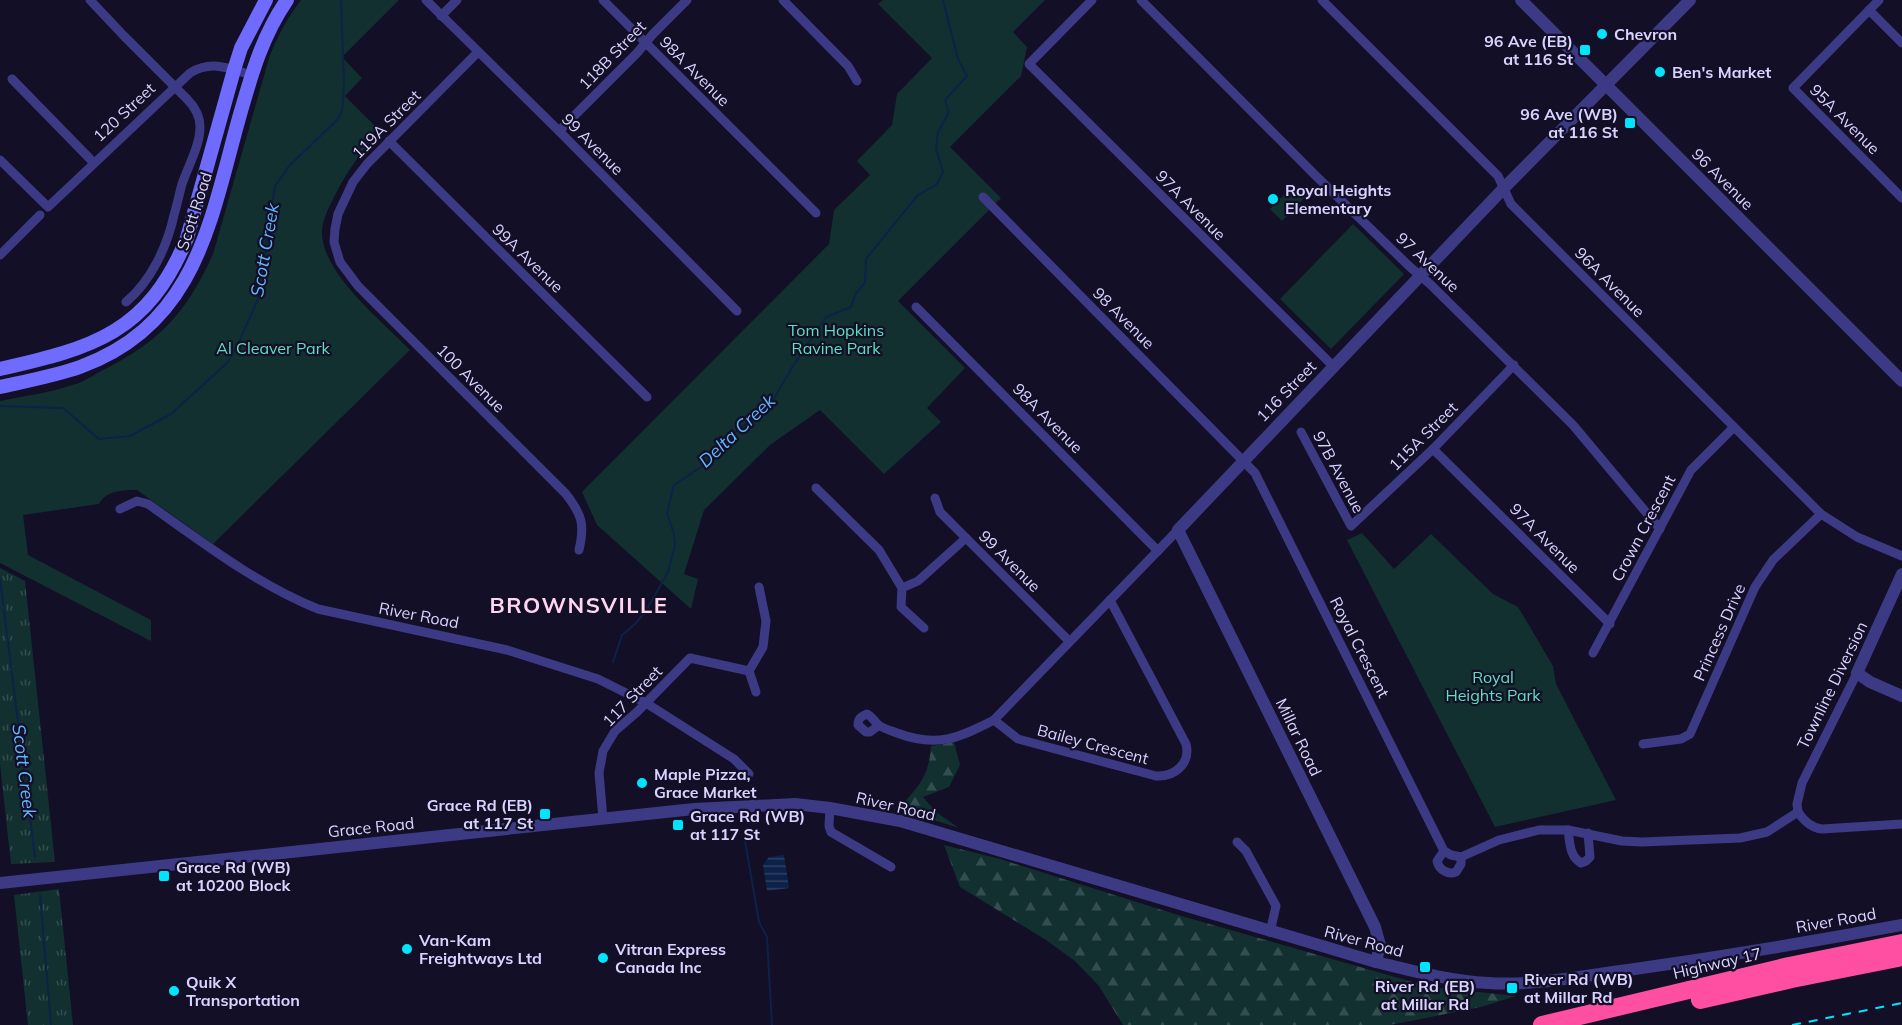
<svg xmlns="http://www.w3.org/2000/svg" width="1902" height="1025" font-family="Mulish,sans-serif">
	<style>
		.grass { fill: url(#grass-tufts) }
		.forest { fill: url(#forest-firs) }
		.park { fill: #12302f }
		.water { fill: url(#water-rules) }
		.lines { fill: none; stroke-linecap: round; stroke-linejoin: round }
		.stream { stroke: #0c2248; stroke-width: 2 }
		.minor { stroke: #3d3a85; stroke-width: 9 }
		.tertiary { stroke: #3d3a85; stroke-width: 12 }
		.secondary { stroke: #6f6bff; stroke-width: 14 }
		.motorway { stroke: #ff4fa3; stroke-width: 18 }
		.rail { stroke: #00e5ff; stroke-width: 2; stroke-dasharray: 9 8; stroke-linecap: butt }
		.poi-dot { fill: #00e5ff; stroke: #130f26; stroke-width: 2 }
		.labels { text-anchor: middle; stroke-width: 4.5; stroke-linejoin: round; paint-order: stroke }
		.poi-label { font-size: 16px; font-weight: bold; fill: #d9d4ff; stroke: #130f26; text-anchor: start }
		.street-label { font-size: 16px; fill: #d9d4ff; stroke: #130f26 }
		.park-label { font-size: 16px; fill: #5fe0c0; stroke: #130f26 }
		.water-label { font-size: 18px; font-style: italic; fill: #62b6ff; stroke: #130f26 }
		.district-label { font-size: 22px; font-weight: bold; letter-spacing: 1.5px; fill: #ffd6f0; stroke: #130f26 }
	</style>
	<defs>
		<pattern id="grass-tufts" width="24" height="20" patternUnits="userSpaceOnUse" patternTransform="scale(1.5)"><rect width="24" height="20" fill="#12302f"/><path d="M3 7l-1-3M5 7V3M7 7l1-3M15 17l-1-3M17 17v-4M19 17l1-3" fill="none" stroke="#344d4e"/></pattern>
		<pattern id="forest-firs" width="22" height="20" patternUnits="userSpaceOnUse" patternTransform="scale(1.5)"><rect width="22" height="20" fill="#12302f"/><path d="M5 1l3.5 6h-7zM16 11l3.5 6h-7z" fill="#344d4e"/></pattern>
		<pattern id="water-rules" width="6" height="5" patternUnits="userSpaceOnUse" patternTransform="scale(1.5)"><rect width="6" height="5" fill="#0c2248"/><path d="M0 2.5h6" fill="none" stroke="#2f4163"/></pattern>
	</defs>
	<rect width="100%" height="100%" fill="#130f26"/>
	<g class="grass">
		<path d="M0,568L25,581L55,862L11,864L0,764Z"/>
		<path d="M59,889L73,1025H28L14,895Z"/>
	</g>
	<g class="forest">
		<path d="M954,742L960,765L949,787L923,797L936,812L959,828L899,809C918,786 929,778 931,746Z"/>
		<path d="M944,845L1000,859L1178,915L1430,987L1516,996L1481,1007L1390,1025H1123L1099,986L1075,961L1046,940L960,887Z"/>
	</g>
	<g class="park">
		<path d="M301,0H399L342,57L362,78L345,96L380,131C362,151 347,171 335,195C330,205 323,218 322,230C320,272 382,321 410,350L213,544L137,490C124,490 106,490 99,504L23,515L28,555L151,620V641L0,563V401C24,396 49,393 72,385C84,382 95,374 105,369C161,341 188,310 213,254L269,58C277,37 287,18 301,0Z"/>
		<path d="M883,0H1045L1013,32L1027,47L1021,76L950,147L1001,198L898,301L965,368L927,408L941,422L884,474L820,410L770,445L704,510L684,574L698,579L691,609L597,525L582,492L829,244L834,210L870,175L857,161L892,125L897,94L932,58L878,4Z"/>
		<path d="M1295,184L1307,195L1282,221L1270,209Z"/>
		<path d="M1353,224L1404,274L1331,349L1280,299Z"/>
		<path d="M1362,533L1394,569L1431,534L1493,594L1518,607L1553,666L1556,684L1616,800L1495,827L1347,540Z"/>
	</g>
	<path class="water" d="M784,855L789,888L767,891L763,865L769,857Z"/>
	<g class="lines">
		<g class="stream">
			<path d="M0,406L63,408L99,439L130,436L171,414L227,363L238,344L258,299L264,279L266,242L275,186L290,165L338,119L342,111L344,86L341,0"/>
			<path d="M0,579L35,857"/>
			<path d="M613,662L622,635L635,624L646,611L668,572L675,546L674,534L667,513L674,485L707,463L732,435L772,402L793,366L826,317L851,307L856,293L865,283L866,259L917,196L937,184L943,172L936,149L938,132L949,112L945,100L967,76L958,59L943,0"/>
			<path d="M745,841L759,922L767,937L772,1025"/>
			<path d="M40,895L51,1025"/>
		</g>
		<g class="minor">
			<path d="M90,0L123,35L187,99C195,107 200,116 200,127C200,146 188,166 182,184C179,195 177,205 174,215C167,247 151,281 126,302"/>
			<path d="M426,0L559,131L737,311"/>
			<path d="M603,0L816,213"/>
			<path d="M783,0L848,66L857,81"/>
			<path d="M1092,0L1029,64L1333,366"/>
			<path d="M1141,0L1315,175L1410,267L1430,284L1573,425L1660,529"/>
			<path d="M1322,0L1498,176L1511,204L1821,514L1857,537L1902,556"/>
			<path d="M1879,0L1793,88L1902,198"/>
			<path d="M1869,10L1902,43"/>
			<path d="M441,16L457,0"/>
			<path d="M478,52L367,164L353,182L338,214L335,229L334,242L340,262L358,286L566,494C582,515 585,524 579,550"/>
			<path d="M12,79L94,163"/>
			<path d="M559,131L637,53L653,34L687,0"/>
			<path d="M389,141L647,397"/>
			<path d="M0,160L48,207L190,73C211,60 229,68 251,75"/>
			<path d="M983,197L1255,473L1444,851L1451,855L1461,857L1499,840L1539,830H1568L1622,841L1642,842L1740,838L1767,832L1798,812C1804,821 1811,828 1822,829L1902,824"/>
			<path d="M0,255L40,215"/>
			<path d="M916,307L1158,551"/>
			<path d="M1301,432L1351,526L1433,449L1514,365"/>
			<path d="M1433,449L1610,624"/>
			<path d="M816,488L879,550L902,588"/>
			<path d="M935,498L940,512L1069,641"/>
			<path d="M120,509L137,501L148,504C202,542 256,584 318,609L507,650L598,679L646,703L734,759L749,774"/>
			<path d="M924,628L901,607L902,588L918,581L966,538"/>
			<path d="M1593,653L1691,470L1733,428"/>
			<path d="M749,671L756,692"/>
			<path d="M994,720L1018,739L1156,776C1174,777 1191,764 1186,744L1110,600"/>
			<path d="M878,726L870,732H866L858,725C858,718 861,717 867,714C873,717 875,723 880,726C885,729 892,731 897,733C937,748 959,738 994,720L1178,530"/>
			<path d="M1643,744L1681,739L1690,734L1755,587L1773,560L1821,514"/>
			<path d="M830,808L829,826L831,832L891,867"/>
			<path d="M1798,812L1797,804L1802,783L1857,673"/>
			<path d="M603,819L599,773L603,751L615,731L637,712L690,658L749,671L763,647L766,621L759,587"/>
			<path d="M1568,830C1570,842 1569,856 1581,863L1586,861L1590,857L1588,833"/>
			<path d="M1237,842L1246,851L1276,906L1270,932"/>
			<path d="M1444,851L1437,861C1439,870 1448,875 1456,872L1461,864V857"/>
		</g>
		<g class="tertiary">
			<path d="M1521,0L1902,381"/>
			<path d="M1902,574L1857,673L1870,682L1902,696"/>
			<path d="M0,883L694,809L795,804L830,808L900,821L1376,962C1413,971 1450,981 1488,983C1535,986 1582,976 1628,970C1720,957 1811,942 1902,925"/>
			<path d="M1376,962L1380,945L1375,927L1178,530L1504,188L1690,0"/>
		</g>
		<g class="secondary">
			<path d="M0,369C93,348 148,333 187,238L234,70L241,48L266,0"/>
			<path d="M0,387C27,381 54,376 80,367C196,325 210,222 239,118C251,76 262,36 287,0"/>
		</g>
		<g class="motorway">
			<path d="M1700,1000L1792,979L1902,957"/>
			<path d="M1542,1025L1789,966L1902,943"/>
		</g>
		<path class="rail" d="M1792,1025L1902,1003"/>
	</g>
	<g class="poi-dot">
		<circle cx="1602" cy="34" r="6"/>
		<rect x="1579" y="44" width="12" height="12" rx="3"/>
		<circle cx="1660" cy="72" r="6"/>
		<rect x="1624" y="117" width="12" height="12" rx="3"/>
		<circle cx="1273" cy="199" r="6"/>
		<circle cx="642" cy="783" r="6"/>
		<rect x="539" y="808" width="12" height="12" rx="3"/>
		<rect x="672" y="819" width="12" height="12" rx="3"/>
		<rect x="158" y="870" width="12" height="12" rx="3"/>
		<circle cx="407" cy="949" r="6"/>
		<circle cx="603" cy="958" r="6"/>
		<rect x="1419" y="961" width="12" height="12" rx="3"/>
		<rect x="1506" y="982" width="12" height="12" rx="3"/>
		<circle cx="174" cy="991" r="6"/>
	</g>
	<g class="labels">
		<g class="poi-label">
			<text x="1614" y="40">Chevron</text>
			<text x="1573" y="47" text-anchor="end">96 Ave (EB)<tspan x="1573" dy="18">at 116 St</tspan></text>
			<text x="1672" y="78">Ben's Market</text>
			<text x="1618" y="120" text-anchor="end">96 Ave (WB)<tspan x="1618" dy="18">at 116 St</tspan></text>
			<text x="1285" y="196">Royal Heights<tspan x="1285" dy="18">Elementary</tspan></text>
			<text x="654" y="780">Maple Pizza,<tspan x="654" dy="18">Grace Market</tspan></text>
			<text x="533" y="811" text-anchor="end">Grace Rd (EB)<tspan x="533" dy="18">at 117 St</tspan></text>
			<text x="690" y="822">Grace Rd (WB)<tspan x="690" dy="18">at 117 St</tspan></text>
			<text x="176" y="873">Grace Rd (WB)<tspan x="176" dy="18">at 10200 Block</tspan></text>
			<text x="419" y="946">Van-Kam<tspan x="419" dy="18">Freightways Ltd</tspan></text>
			<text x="615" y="955">Vitran Express<tspan x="615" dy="18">Canada Inc</tspan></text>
			<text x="1524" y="985">River Rd (WB)<tspan x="1524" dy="18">at Millar Rd</tspan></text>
			<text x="186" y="988">Quik X<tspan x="186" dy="18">Transportation</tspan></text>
			<text x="1425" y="992" text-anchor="middle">River Rd (EB)<tspan x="1425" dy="18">at Millar Rd</tspan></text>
		</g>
		<g class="street-label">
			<text transform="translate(612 55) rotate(-46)" y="6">118B Street</text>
			<text transform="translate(695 71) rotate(45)" y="6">98A Avenue</text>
			<text transform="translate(124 112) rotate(-43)" y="6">120 Street</text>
			<text transform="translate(1845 119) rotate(45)" y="6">95A Avenue</text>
			<text transform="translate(386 124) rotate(-45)" y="6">119A Street</text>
			<text transform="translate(593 144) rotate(45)" y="6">99 Avenue</text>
			<text transform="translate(1723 179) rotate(45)" y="6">96 Avenue</text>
			<text transform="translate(1191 205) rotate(45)" y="6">97A Avenue</text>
			<text transform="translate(194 211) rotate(-72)" y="6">Scott Road</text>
			<text transform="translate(528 258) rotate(44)" y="6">99A Avenue</text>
			<text transform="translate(1428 262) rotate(43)" y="6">97 Avenue</text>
			<text transform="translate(1610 282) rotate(45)" y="6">96A Avenue</text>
			<text transform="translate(1124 318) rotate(45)" y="6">98 Avenue</text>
			<text transform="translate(471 378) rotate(45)" y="6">100 Avenue</text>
			<text transform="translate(1286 391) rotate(-46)" y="6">116 Street</text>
			<text transform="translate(1048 418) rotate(45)" y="6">98A Avenue</text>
			<text transform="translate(1423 436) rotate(-45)" y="6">115A Street</text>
			<text transform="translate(1339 472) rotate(62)" y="6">97B Avenue</text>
			<text transform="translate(1643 528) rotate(-62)" y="6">Crown Crescent</text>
			<text transform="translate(1545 538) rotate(45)" y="6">97A Avenue</text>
			<text transform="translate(1010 561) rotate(45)" y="6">99 Avenue</text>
			<text transform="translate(419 615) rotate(11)" y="6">River Road</text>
			<text transform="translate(1719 632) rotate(-66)" y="6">Princess Drive</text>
			<text transform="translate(1360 647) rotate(63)" y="6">Royal Crescent</text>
			<text transform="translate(1832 685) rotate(-64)" y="6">Townline Diversion</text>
			<text transform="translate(632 696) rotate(-46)" y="6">117 Street</text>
			<text transform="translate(1299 737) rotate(64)" y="6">Millar Road</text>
			<text transform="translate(1093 744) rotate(15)" y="6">Bailey Crescent</text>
			<text transform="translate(896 806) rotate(13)" y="6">River Road</text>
			<text transform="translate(371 827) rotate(-6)" y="6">Grace Road</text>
			<text transform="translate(1836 920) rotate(-10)" y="6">River Road</text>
			<text transform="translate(1364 941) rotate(15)" y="6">River Road</text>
			<text transform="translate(1717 963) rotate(-13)" y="6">Highway 17</text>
		</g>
		<g class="park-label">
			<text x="836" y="336">Tom Hopkins<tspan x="836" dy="18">Ravine Park</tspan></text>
			<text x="273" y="354">Al Cleaver Park</text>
			<text x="1493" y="683">Royal<tspan x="1493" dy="18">Heights Park</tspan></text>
		</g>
		<g class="water-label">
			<text transform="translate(265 250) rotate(-80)" y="6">Scott Creek</text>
			<text transform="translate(737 431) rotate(-43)" y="6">Delta Creek</text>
			<text transform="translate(24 771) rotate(83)" y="6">Scott Creek</text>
		</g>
		<g class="district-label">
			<text x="579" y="613">BROWNSVILLE</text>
		</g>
	</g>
</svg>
